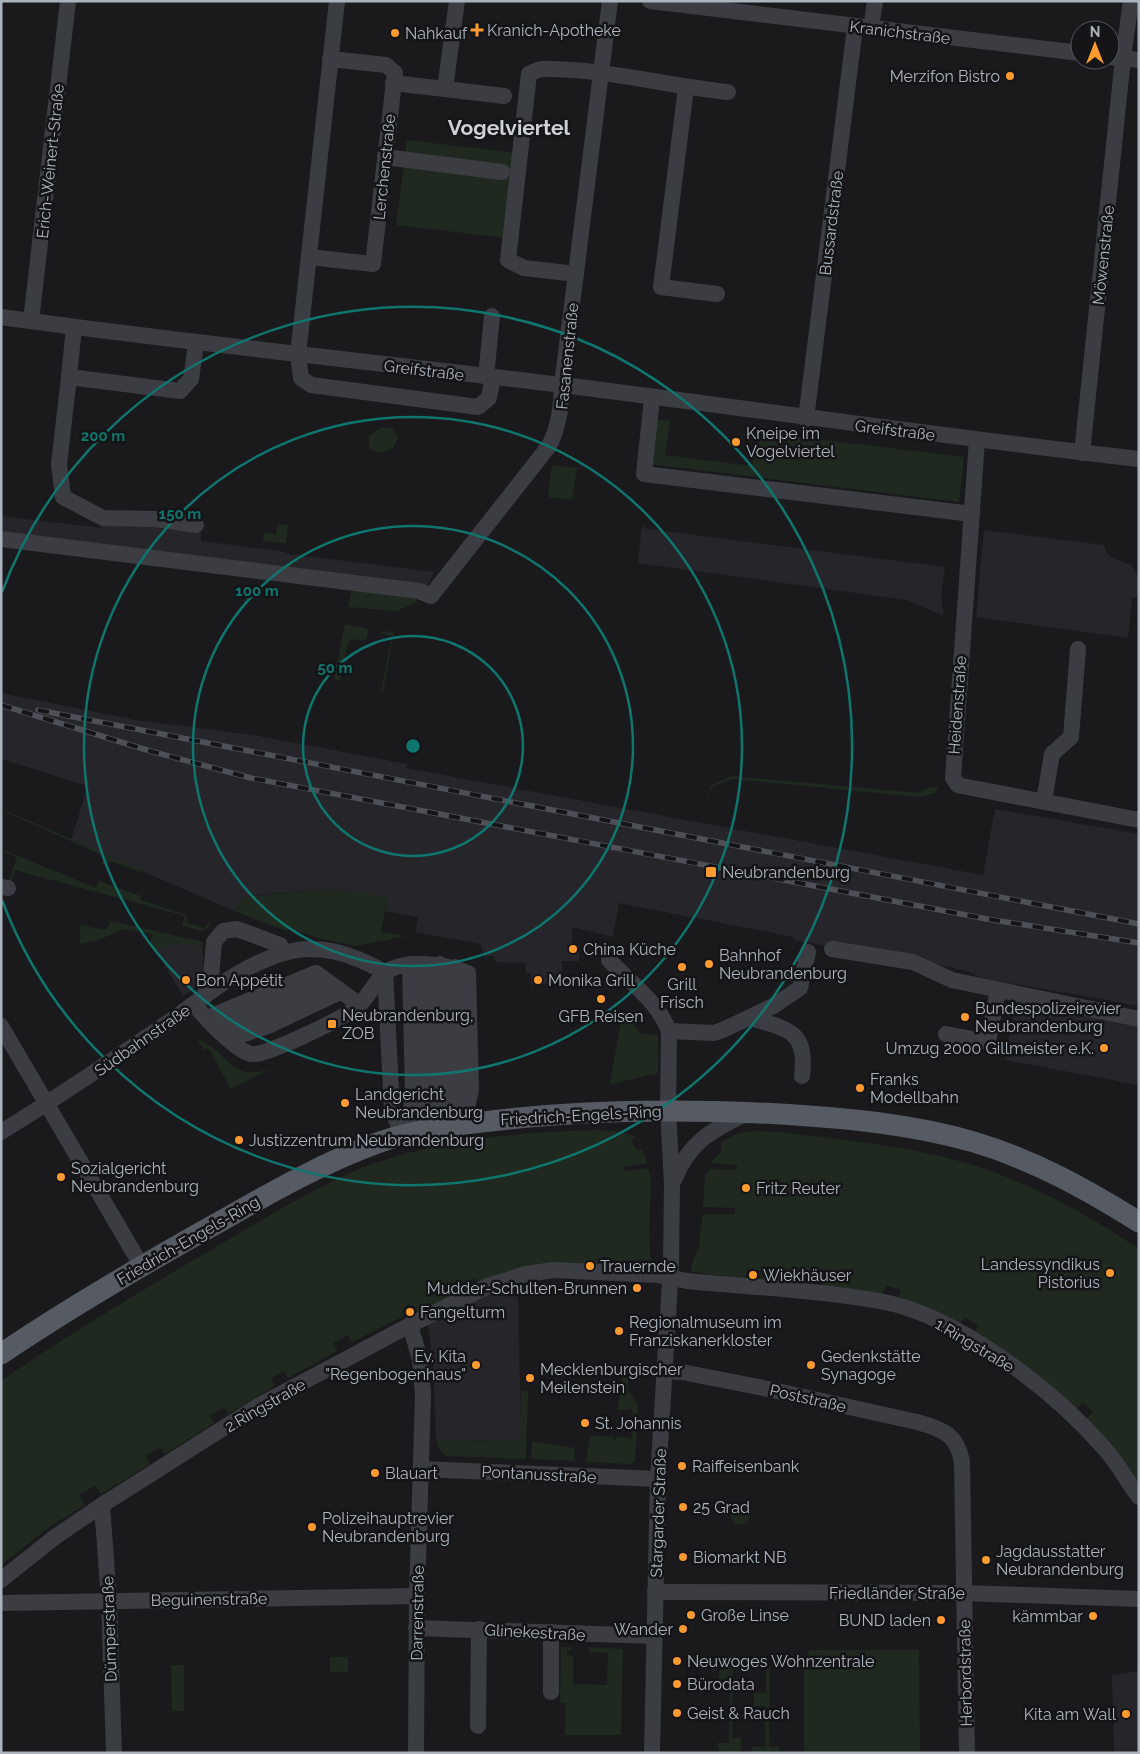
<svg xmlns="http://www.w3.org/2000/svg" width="1140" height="1754" font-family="Raleway,sans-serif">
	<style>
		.built { fill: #26262a }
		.green { fill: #1f291f }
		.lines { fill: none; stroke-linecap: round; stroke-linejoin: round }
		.minor { stroke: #3b3d42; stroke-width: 16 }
		.major { stroke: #565a62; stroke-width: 21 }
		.rail-casing { stroke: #4d5157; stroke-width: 5.5 }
		.rail { stroke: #151518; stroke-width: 4; stroke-dasharray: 11; stroke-linecap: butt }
		.ring { fill: none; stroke: #0f766e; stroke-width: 2.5 }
		.poi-dot { fill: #ff9a30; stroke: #151518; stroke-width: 2 }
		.labels { text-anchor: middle; stroke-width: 5; stroke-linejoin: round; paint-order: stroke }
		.poi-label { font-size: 16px; fill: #abb4bd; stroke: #151518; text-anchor: start }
		.street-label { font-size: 16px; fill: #abb4bd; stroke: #151518 }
		.district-label { font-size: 21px; font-weight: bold; fill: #cdd2d9; stroke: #151518 }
		.centre { fill: #0f766e; stroke: #151518; stroke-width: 2.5 }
		.ring-label { font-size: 15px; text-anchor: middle; font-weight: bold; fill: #0f766e; stroke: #151518; stroke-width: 5; stroke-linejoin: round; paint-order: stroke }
	</style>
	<rect width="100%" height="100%" fill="#1a1a1d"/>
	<g class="built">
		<path d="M1,516L101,528L97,517L158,525L159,528L201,533V541L281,551L289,554L434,572L427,586L1,545Z"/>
		<path d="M642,525L647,529L945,567L941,596L944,616L907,600L638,563Z"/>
		<path d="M984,530L1104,545L1106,552L1111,557L1131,565L1139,577V589L1138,596L1132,598L1128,638L976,617Z"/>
		<path d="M1,693L135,720L253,735L407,764L406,768L983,875L995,809L1139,834V1006L982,978L967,971L885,953L832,947L795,940L794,937L619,903L613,937L572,927V945H579V961H562L563,983L531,985V973H526V963L495,962L494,956H487V962L480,944L415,932L418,917L385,911L388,897L333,889L258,895L243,897L234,911L71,840L88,786L1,759Z"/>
		<path d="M151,942L202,943L204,973L201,984L183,996Z"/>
		<path d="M1016,1000L1139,1024V1085L1005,1060Z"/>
		<path d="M518,1283L521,1441L436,1440L433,1359L427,1320L486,1292Z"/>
		<path d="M1139,1671V1753H1114L1112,1675Z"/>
	</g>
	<g class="green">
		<path d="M407,140L516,153L506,238L396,225Z"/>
		<path d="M655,419L670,421L665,455L752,466L758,432L964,457L959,502L650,464Z"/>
		<path d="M380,428H392L398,438L393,448C383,452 377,456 369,447V436Z"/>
		<path d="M552,465L577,468L572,500L548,497Z"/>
		<path d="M277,524L288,525L286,543L263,541L264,532L276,534Z"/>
		<path d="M352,589L416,599L417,602L397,611L348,607Z"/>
		<path d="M345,624L368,629L367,638L363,641L352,639L348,643L340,681L334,679Z"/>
		<path d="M381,631L394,632L383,692L381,691L392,636L381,634Z"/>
		<path d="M731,776L919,793L930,787L939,788L935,793L919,797L733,779L712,787L707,801L710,786Z"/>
		<path d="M1,810L9,812L144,871L141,872L112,862L101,865L104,856Z"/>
		<path d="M1,849L96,888L99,881L140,896L146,880L140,900L187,915L186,922L204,928L211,920L208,928L203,931L182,926L185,916L15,870L10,885L8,884L17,857L1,851Z"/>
		<path d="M333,889L388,897L381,932L406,936L356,946L321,939L288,928L287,931L234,911L243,897Z"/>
		<path d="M111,921L203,942V946C185,945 171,942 155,951L151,942L152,934L125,929L96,941L80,944V925L106,930Z"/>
		<path d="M612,1015H627V1021H632L640,1033L658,1035V1073L612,1084L610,1082L621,1022L612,1021Z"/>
		<path d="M200,1040C231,1054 229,1082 270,1069L231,1089L208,1048L204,1050L198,1041Z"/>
		<path d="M598,1130L615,1131L636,1136L632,1140L633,1145L638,1150L642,1149L647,1163L623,1167L624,1171L648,1168L651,1179L649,1234L651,1268L479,1285L476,1278L462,1284L465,1291L418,1313L414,1305H406L403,1311L404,1316L352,1342L348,1335L333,1343L337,1351L288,1378L284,1371L271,1378L275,1386L228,1414L224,1407L210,1416L214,1423L165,1454L160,1447L145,1456L150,1464L101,1494L95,1485L79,1495L85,1505L48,1528L1,1565V1381C77,1328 157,1282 236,1235C282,1209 327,1179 378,1162C448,1138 525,1132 598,1130Z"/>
		<path d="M757,1131L778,1132C840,1140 905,1145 966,1163C1027,1181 1086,1213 1139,1249V1487L1086,1419L1093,1412L1083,1403L1076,1409L973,1333L978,1326L965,1317L959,1325L899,1299L901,1290L886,1285L883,1294L822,1288V1280L808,1279L807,1286L760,1280L761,1271L747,1269L745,1278L691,1272C692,1262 694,1259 698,1250C700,1246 701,1223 703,1214H735V1208L703,1207L705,1175L711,1169L737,1170V1165L710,1163L721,1152V1142L739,1133Z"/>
		<path d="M624,1363H629L628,1390L638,1406L635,1460L631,1464L586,1462L590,1436H600L602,1439V1436L613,1437V1440H616V1437L629,1438V1440H631V1437L634,1436L632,1435V1414L635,1412H632V1408L630,1410H618Z"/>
		<path d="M521,1390L528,1391L526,1459L446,1456L439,1449L436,1440L520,1441Z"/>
		<path d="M532,1441L575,1448L574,1461L531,1459Z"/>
		<circle cx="740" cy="1515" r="10"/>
		<path d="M561,1647H571V1650H567V1655L573,1656V1684L607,1685L608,1653L589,1652V1647L623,1649L621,1735H565V1703H560Z"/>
		<path d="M808,1650H919L920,1753H804V1658H809Z"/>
		<rect x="330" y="1657" width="18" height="15"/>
		<path d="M733,1663L732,1738H741V1751L720,1753L717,1743H729L730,1684L718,1683L719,1671L724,1664Z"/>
		<path d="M171,1665H184V1711H172Z"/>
		<path d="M766,1666H770L769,1747H779V1751L753,1753L752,1747H765V1706H754V1693H766Z"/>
	</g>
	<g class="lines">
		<g class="minor">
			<path d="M337,1L298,355L301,378L311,385L478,407L489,398L493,377"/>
			<path d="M650,1L1080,53"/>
			<path d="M871,29L875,1"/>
			<path d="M1110,57L1139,60"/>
			<path d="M393,83L445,89L457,1"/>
			<path d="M686,88L661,287L717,294"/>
			<path d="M445,89L504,96"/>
			<path d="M385,157L502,172"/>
			<path d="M309,257L373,264L395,73L386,65L330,59"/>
			<path d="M576,274L524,268L508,260L529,74C533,72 538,69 543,69C602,68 668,86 728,92"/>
			<path d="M1,317C188,343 375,362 562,385C754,409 946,437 1139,459"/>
			<path d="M31,321L68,1"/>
			<path d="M74,327L69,377L180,391L191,379L196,344"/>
			<path d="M69,377L59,464L63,497L103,518L155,519L196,525"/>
			<path d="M486,377L492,316"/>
			<path d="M652,398L644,474L972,514"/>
			<path d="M806,419L855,27"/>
			<path d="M977,440L953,778L958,785L962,786L1139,820"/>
			<path d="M1082,453L1123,58L1131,1"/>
			<path d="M1,539L419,591L431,596L549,446C559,426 561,408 562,385L610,1"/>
			<path d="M1044,801L1052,754L1071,737L1078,649"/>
			<path d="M1,887L8,888"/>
			<path d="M832,949L913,962L952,980L1139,1019"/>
			<path d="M609,960C631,984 657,1000 669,1031L714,1033L725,1029L775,1005L800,988L808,952"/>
			<path d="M385,972L392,1109L402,1135"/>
			<path d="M204,997L211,977L214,942L223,931L237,929L280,945L284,952"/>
			<path d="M194,1004C204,1017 235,1050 251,1054C265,1057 340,1019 355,1009C366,1001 373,984 384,974C401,958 448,964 468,973L471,1090L463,1124"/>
			<path d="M207,1018L316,973L353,1000"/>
			<path d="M750,1018C787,1029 808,1030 802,1076"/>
			<path d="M1,1026L141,1265"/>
			<path d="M219,1029L260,1013L327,983"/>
			<path d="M946,1034L988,1042L998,990"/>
			<path d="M229,1039L268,1026L340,992"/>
			<path d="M448,1126L458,1091L455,967"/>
			<path d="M432,1129L443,1092L440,964"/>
			<path d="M1,1132C60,1096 116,1058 173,1019C208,994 242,965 284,953C321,942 353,955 385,972"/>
			<path d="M417,1132L425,1108L428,1093L425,964"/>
			<path d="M402,1135L411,1111L413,1093L410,964"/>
			<path d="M674,1180C689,1142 712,1130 747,1113"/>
			<path d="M410,1325L420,1359L423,1394L417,1596L416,1753"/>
			<path d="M665,1371L682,1372L768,1389L917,1422C943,1429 958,1435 962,1463L967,1753"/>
			<path d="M421,1469L658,1479"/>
			<path d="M102,1505L109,1601L114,1753"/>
			<path d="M1,1580L55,1537L102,1505L258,1406L410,1325L488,1286L526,1274L554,1270L657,1275L687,1281C749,1287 818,1290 879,1301C956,1314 1053,1390 1104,1448C1117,1462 1127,1481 1139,1497"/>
			<path d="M655,1592L963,1593L1139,1599"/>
			<path d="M1,1603L417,1596"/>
			<path d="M416,1628L654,1636"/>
			<path d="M551,1632V1692"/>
			<path d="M478,1726L479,1629"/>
			<path d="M652,1753L658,1479L671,1265L672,1184L668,1110L669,1031"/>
		</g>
		<path class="major" d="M1,1354C72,1306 146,1263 221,1221C272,1192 324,1162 380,1142C418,1129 459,1125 500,1120C593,1109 687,1109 781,1114C845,1118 912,1124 974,1142C1034,1160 1086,1189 1139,1222"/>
		<g class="rail-casing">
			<g id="rail">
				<path d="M1,705L150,751L251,778L987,919L1139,943"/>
				<path d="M38,710L1139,924"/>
			</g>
		</g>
		<use href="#rail" class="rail"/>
	</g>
	<g class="ring">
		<circle cx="413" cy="746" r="110"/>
		<circle cx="413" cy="746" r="220"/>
		<circle cx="413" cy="746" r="329"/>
		<path d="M2 592A439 439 0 1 1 2 900"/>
	</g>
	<g class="poi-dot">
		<path d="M474.5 22.5h5v5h5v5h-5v5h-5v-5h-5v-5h5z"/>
		<circle cx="395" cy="33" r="5"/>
		<circle cx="1010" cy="76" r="5"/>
		<circle cx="736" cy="442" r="5"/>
		<rect x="705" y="866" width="12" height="12" rx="2.5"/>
		<circle cx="573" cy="949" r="5"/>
		<circle cx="709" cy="964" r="5"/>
		<circle cx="682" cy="967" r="5"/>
		<circle cx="186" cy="980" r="5"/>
		<circle cx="538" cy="980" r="5"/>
		<circle cx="601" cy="999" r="5"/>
		<circle cx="965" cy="1017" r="5"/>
		<rect x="327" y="1019" width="10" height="10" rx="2.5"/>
		<circle cx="1104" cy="1048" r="5"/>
		<circle cx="860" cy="1088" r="5"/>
		<circle cx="345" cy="1103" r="5"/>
		<circle cx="239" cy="1140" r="5"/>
		<circle cx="61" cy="1177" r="5"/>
		<circle cx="746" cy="1188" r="5"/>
		<circle cx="590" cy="1266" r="5"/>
		<circle cx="1110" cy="1273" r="5"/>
		<circle cx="753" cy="1275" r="5"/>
		<circle cx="637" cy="1288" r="5"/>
		<circle cx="410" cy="1312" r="5"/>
		<circle cx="619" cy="1331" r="5"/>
		<circle cx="476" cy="1365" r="5"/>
		<circle cx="811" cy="1365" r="5"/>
		<circle cx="530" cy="1378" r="5"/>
		<circle cx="585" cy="1423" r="5"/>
		<circle cx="682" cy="1466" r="5"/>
		<circle cx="375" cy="1473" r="5"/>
		<circle cx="683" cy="1507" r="5"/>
		<circle cx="312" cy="1527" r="5"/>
		<circle cx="683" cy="1557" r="5"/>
		<circle cx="986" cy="1560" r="5"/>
		<circle cx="691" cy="1615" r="5"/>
		<circle cx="1093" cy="1616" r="5"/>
		<circle cx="941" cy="1620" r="5"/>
		<circle cx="683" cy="1629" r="5"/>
		<circle cx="677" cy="1661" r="5"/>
		<circle cx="677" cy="1684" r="5"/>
		<circle cx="677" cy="1713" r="5"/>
		<circle cx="1126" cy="1714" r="5"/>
	</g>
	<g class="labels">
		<g class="poi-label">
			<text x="487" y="36">Kranich-Apotheke</text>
			<text x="405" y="39">Nahkauf</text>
			<text x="1000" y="82" text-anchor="end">Merzifon Bistro</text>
			<text x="746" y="439">Kneipe im<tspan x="746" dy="18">Vogelviertel</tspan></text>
			<text x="722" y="878">Neubrandenburg</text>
			<text x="583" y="955">China Küche</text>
			<text x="719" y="961">Bahnhof<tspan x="719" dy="18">Neubrandenburg</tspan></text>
			<text x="196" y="986">Bon Appétit</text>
			<text x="548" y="986">Monika Grill</text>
			<text x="682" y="990" text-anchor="middle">Grill<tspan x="682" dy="18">Frisch</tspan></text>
			<text x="975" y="1014">Bundespolizeirevier<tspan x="975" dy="18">Neubrandenburg</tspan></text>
			<text x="342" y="1021">Neubrandenburg,<tspan x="342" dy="18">ZOB</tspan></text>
			<text x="601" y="1022" text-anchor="middle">GFB Reisen</text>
			<text x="1094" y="1054" text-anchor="end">Umzug 2000 Gillmeister e.K.</text>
			<text x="870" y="1085">Franks<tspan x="870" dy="18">Modellbahn</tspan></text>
			<text x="355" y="1100">Landgericht<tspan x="355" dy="18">Neubrandenburg</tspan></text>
			<text x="249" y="1146">Justizzentrum Neubrandenburg</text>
			<text x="71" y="1174">Sozialgericht<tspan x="71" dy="18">Neubrandenburg</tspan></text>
			<text x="756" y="1194">Fritz Reuter</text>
			<text x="1100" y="1270" text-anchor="end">Landessyndikus<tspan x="1100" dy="18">Pistorius</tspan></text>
			<text x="600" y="1272">Trauernde</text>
			<text x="763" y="1281">Wiekhäuser</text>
			<text x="627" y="1294" text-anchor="end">Mudder-Schulten-Brunnen</text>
			<text x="420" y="1318">Fangelturm</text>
			<text x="629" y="1328">Regionalmuseum im<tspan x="629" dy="18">Franziskanerkloster</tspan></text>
			<text x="466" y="1362" text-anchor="end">Ev. Kita<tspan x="466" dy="18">"Regenbogenhaus"</tspan></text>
			<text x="821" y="1362">Gedenkstätte<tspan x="821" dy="18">Synagoge</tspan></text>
			<text x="540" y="1375">Mecklenburgischer<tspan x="540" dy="18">Meilenstein</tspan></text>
			<text x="595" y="1429">St. Johannis</text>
			<text x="692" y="1472">Raiffeisenbank</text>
			<text x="385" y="1479">Blauart</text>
			<text x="693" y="1513">25 Grad</text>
			<text x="322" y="1524">Polizeihauptrevier<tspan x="322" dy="18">Neubrandenburg</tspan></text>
			<text x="996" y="1557">Jagdausstatter<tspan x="996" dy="18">Neubrandenburg</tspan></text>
			<text x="693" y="1563">Biomarkt NB</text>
			<text x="701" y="1621">Große Linse</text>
			<text x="1083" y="1622" text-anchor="end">kämmbar</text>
			<text x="931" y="1626" text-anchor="end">BUND laden</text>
			<text x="673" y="1635" text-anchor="end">Wander</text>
			<text x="687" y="1667">Neuwoges Wohnzentrale</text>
			<text x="687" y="1690">Bürodata</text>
			<text x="687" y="1719">Geist &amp; Rauch</text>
			<text x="1116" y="1720" text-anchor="end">Kita am Wall</text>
		</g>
		<g class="street-label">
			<text transform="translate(900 32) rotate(7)" y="6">Kranichstraße</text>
			<text transform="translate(50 161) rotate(-84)" y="6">Erich-Weinert-Straße</text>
			<text transform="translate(384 167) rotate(-84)" y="6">Lerchenstraße</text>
			<text transform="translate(831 223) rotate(-83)" y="6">Bussardstraße</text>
			<text transform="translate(1103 255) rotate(-84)" y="6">Möwenstraße</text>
			<text transform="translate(567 356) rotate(-84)" y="6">Fasanenstraße</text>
			<text transform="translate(424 370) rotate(7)" y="6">Greifstraße</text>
			<text transform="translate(895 430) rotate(7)" y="6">Greifstraße</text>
			<text transform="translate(957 705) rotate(-86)" y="6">Heidenstraße</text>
			<text transform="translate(142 1040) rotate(-35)" y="6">Südbahnstraße</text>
			<text transform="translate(581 1115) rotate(-3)" y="6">Friedrich-Engels-Ring</text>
			<text transform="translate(188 1240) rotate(-30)" y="6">Friedrich-Engels-Ring</text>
			<text transform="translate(975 1345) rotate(31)" y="6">1.Ringstraße</text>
			<text transform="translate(808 1398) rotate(13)" y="6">Poststraße</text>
			<text transform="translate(265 1405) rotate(-30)" y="6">2.Ringstraße</text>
			<text transform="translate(539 1474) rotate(3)" y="6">Pontanusstraße</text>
			<text transform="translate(658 1513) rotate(-88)" y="6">Stargarder Straße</text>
			<text x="897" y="1599">Friedländer Straße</text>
			<text transform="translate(209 1599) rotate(-1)" y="6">Beguinenstraße</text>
			<text transform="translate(417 1613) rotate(-89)" y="6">Darrenstraße</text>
			<text transform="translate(109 1629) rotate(-92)" y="6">Dümperstraße</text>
			<text transform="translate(535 1632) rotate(3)" y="6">Glinekestraße</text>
			<text transform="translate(965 1673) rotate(-91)" y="6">Herbordstraße</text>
		</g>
		<g class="district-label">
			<text x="509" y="135">Vogelviertel</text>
		</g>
	</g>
	<circle cx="413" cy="746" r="8" class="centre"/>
	<g class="ring-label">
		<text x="103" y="441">200 m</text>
		<text x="180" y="519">150 m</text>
		<text x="257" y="596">100 m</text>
		<text x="335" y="673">50 m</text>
	</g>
	<rect width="1140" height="1754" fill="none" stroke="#abb4bd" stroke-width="5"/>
	<g transform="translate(1095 45)"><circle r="24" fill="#151518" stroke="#51555a"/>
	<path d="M0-4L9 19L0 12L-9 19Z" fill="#ff9a30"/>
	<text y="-8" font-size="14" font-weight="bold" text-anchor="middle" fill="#abb4bd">N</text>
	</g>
</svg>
